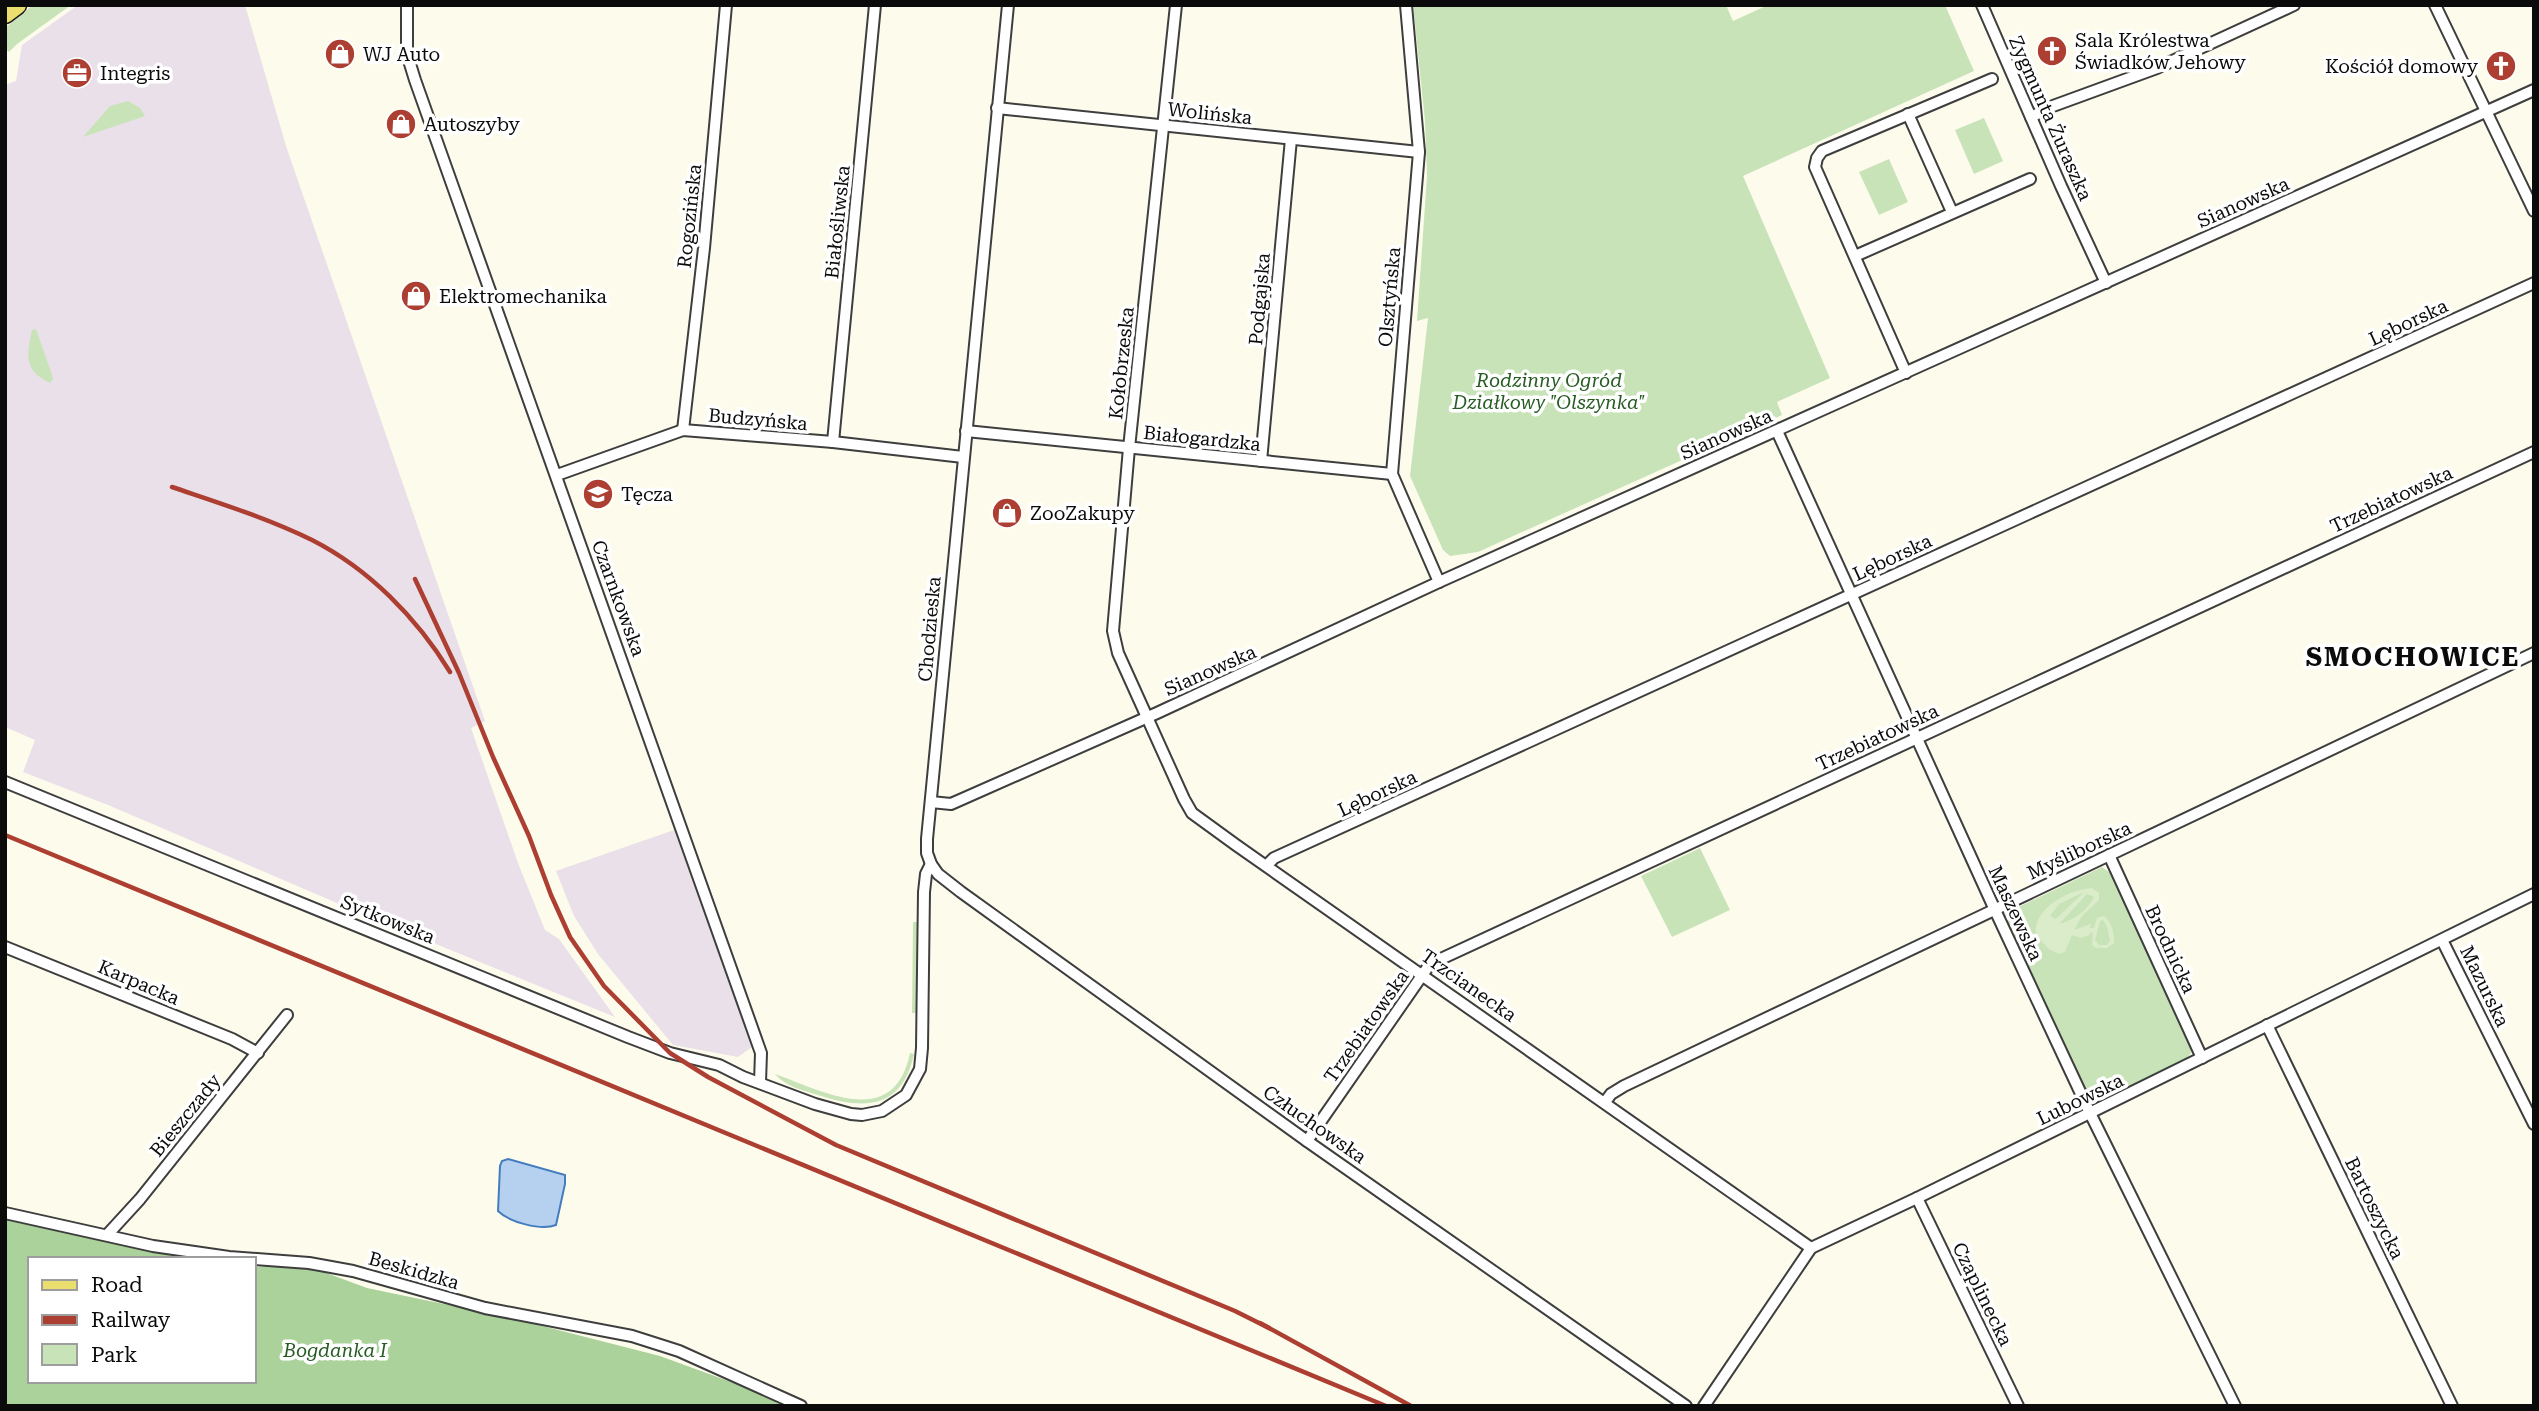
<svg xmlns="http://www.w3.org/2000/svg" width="2539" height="1411" font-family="'Roboto Serif',serif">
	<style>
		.industrial { fill: #e9e0e9 }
		.green { fill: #c9e3b9 }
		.forest { fill: #abd29a }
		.pitch { fill: #dbecca; fill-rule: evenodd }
		.water { fill: #b5d1ef; stroke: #447cbe; stroke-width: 2 }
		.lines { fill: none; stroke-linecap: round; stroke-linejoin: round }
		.street-casing { stroke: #3e3e3e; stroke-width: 14 }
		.primary-casing { stroke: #1c1c1c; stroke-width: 21 }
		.street { stroke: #fff; stroke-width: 10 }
		.primary { stroke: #eade6e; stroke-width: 18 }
		.rail { stroke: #ac3e32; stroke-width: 4.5 }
		.labels { text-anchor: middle; stroke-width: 7; stroke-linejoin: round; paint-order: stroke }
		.poi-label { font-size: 19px; fill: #0b0b0b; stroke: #fff; text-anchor: start }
		.street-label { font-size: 19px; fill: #0b0b0b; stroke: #fff }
		.park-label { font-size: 19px; font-style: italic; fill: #275c23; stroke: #fff }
		.district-label { font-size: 26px; font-weight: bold; letter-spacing: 2px; fill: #0b0b0b; stroke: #fff }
	</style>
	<rect width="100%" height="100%" fill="#fdfcec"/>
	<g class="industrial">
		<path d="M78,5H245L286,146L485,721L471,728L518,863L545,930L559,939L615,1017L372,918L108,805L23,772L35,740L5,727V85L16,81L22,45Z"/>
		<path d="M674,830L752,1047L738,1057L673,1045L598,954L574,916L556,871Z"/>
	</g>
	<g class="green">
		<path d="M33,5H71L17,44L9,52L5,49V28Z"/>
		<path d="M1413,5H1726L1733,21L1768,5H1945L1974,71L1743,176L1830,378L1777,402L1782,415L1478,552L1450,556L1443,550L1410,476L1428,318L1417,321L1427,176L1425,121Z"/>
		<path d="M128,101L140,108L145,116L83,137L110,106Z"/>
		<path d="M1984,118L2003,161L1974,174L1955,130Z"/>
		<path d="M1889,159L1908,202L1879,215L1859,172Z"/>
		<path d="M36,329L52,375L53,379L50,383C23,370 27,355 32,330Z"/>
		<path d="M1700,848L1730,910L1672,937L1641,876Z"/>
		<path d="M2102,867L2113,875L2192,1051L2187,1059L2100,1103L2095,1104L2081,1085L2004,914Z"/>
		<path d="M913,922H917L916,1013H912Z"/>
		<path d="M910,1053L914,1054C902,1110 864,1110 818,1095C802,1090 786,1087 775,1074C823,1091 894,1131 910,1053Z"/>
	</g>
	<path class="forest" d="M5,1216L107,1241L201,1259H30V1381H254V1267L294,1265L313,1268L367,1288L511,1318L660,1356L753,1390L783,1406H5Z"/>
	<path class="pitch" d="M2092,888L2099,893V900L2082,916L2074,930L2091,924L2090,928H2094L2097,918L2104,916C2111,920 2115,935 2114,943L2107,948H2096L2092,945L2093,933L2091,932L2089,935L2081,938L2072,935L2065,952L2059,954L2049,949L2036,935C2032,909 2069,889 2092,888ZM2084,892L2058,917L2055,919L2050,916L2059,904ZM2087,894L2094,897C2088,910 2073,921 2059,924ZM2103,920L2107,926L2110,941L2107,945H2099L2095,940L2100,921Z"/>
	<path class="water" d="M508,1159L565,1175V1184L556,1225C541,1231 509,1222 498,1211L500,1166L502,1161Z"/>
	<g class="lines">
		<g class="street-casing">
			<g id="street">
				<path d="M407,5V54L415,80L761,1053L760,1082"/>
				<path d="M1008,5L927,839V853L931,864L938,874L961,892L1307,1141L1686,1406"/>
				<path d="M1176,5L1129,448L1113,631L1118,653L1184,799L1192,813L1236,845L1811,1248"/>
				<path d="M1406,5L1419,152L1392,474L1439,582"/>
				<path d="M1982,5L2061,186L2106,283"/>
				<path d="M2435,5L2534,211"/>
				<path d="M997,108L1419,152"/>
				<path d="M1908,114L1952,212"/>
				<path d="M2031,117L2053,106L2157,68L2294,5"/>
				<path d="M1855,256L2030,179"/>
				<path d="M1906,373L1815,167L1817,158L1822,151L1992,79"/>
				<path d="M683,430L704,248L726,5"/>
				<path d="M966,431L1392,474"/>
				<path d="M1777,431L1995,910L2090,1113L2235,1406"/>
				<path d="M833,442L875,5"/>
				<path d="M1261,461L1291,139"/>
				<path d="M557,475L683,430L833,442L963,457"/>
				<path d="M5,782L628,1037L670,1053L719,1065L743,1077L815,1104L851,1114L862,1115L882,1111L906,1095L920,1069L922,1048L924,892L926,874L931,864"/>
				<path d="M931,802L951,804L1157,713L1439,582L2534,90"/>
				<path d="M2109,855L2202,1058"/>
				<path d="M1267,865L1274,858L2534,283"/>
				<path d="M2442,940L2534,1124"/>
				<path d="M5,947L232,1039L258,1053"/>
				<path d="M2267,1025L2452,1406"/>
				<path d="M1605,1102L1611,1094L1624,1086L2534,653"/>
				<path d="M1307,1141L1430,964L2534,452"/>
				<path d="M1917,1198L2018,1406"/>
				<path d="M5,1213L153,1246L229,1257L309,1263L353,1271L485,1308L632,1336L679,1351L801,1406"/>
				<path d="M107,1235L140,1199L287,1015"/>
				<path d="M1704,1406L1811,1248L1917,1198L2534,894"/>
			</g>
		</g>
		<g class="primary-casing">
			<path id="primary" d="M5,14L17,5"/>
		</g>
		<use href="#street" class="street"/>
		<use href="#primary" class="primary"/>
		<g class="rail">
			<path d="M172,487C219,503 267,518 312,540C369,569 417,618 450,672"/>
			<path d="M415,579L459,673L493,757L529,836L551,895L570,937L604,986L670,1053L708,1077L836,1145L1235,1311L1269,1328"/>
			<path d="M5,835L1386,1406"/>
			<path d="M1260,1323L1411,1406"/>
		</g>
	</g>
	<defs>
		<g id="church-disc" transform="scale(1.575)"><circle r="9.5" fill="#ac3e32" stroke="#fff"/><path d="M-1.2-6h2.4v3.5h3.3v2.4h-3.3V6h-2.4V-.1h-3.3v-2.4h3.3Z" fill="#fff"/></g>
		<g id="shop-disc" transform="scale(1.575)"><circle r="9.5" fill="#ac3e32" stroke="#fff"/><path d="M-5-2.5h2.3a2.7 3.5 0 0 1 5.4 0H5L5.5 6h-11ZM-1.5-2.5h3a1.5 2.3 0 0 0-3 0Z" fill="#fff"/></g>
		<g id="office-disc" transform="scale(1.575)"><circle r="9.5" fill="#ac3e32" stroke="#fff"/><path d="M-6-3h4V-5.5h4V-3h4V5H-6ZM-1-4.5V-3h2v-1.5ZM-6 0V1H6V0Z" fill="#fff"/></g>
		<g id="school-disc" transform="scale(1.575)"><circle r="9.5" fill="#ac3e32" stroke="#fff"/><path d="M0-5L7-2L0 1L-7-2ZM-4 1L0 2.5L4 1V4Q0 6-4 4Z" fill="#fff"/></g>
	</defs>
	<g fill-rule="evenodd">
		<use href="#church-disc" x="2052" y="51"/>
		<use href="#shop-disc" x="340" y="54"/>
		<use href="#church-disc" x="2501" y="66"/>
		<use href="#office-disc" x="77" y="73"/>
		<use href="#shop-disc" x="401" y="124"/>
		<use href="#shop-disc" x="416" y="296"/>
		<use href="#school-disc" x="598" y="494"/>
		<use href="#shop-disc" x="1007" y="513"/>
	</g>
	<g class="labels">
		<g class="poi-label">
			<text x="2075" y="47">Sala Królestwa<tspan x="2075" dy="22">Świadków Jehowy</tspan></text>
			<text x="363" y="61">WJ Auto</text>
			<text x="2478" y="73" text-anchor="end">Kościół domowy</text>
			<text x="100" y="80">Integris</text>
			<text x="424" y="131">Autoszyby</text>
			<text x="439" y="303">Elektromechanika</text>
			<text x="621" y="501">Tęcza</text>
			<text x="1030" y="520">ZooZakupy</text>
		</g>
		<g class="street-label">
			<text transform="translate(1210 113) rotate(6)" y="7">Wolińska</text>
			<text transform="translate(2051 118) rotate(66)" y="7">Zygmunta Żuraszka</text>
			<text transform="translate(2243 202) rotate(-24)" y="7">Sianowska</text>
			<text transform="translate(689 216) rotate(-84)" y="7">Rogozińska</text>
			<text transform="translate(837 222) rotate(-84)" y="7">Białośliwska</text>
			<text transform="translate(1389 297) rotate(-85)" y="7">Olsztyńska</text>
			<text transform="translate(1259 299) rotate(-85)" y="7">Podgajska</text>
			<text transform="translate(2408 322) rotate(-25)" y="7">Lęborska</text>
			<text transform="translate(1121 363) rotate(-84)" y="7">Kołobrzeska</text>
			<text transform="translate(758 419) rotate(5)" y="7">Budzyńska</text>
			<text transform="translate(1726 434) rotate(-24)" y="7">Sianowska</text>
			<text transform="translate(1202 438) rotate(6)" y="7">Białogardzka</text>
			<text transform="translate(2391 499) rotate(-25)" y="7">Trzebiatowska</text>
			<text transform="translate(1892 557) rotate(-25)" y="7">Lęborska</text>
			<text transform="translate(619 598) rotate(70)" y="7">Czarnkowska</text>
			<text transform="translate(929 629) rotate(-85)" y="7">Chodzieska</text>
			<text transform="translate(1210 670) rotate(-24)" y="7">Sianowska</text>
			<text transform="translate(1877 737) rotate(-25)" y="7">Trzebiatowska</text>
			<text transform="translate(1377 793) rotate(-25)" y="7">Lęborska</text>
			<text transform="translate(2079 850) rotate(-25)" y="7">Myśliborska</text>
			<text transform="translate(2016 913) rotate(65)" y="7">Maszewska</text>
			<text transform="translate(388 919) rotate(22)" y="7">Sytkowska</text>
			<text transform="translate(2171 949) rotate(65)" y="7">Brodnicka</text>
			<text transform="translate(139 982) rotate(23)" y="7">Karpacka</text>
			<text transform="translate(1469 985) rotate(35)" y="7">Trzcianecka</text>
			<text transform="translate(2485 986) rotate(64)" y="7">Mazurska</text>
			<text transform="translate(1366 1026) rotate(-55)" y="7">Trzebiatowska</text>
			<text transform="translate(2080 1099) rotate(-26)" y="7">Lubowska</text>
			<text transform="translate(185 1115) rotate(-51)" y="7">Bieszczady</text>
			<text transform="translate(1315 1124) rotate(35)" y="7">Człuchowska</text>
			<text transform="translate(2375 1208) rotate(64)" y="7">Bartoszycka</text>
			<text transform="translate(414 1270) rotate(16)" y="7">Beskidzka</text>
			<text transform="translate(1983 1294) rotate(64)" y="7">Czaplinecka</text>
		</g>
		<g class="park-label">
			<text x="1549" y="387">Rodzinny Ogród<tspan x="1549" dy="22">Działkowy "Olszynka"</tspan></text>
			<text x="335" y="1357">Bogdanka I</text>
		</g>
		<g class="district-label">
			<text x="2413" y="666">SMOCHOWICE</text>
		</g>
	</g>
	<rect width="2539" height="1411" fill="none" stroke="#0b0b0b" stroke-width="14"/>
	<rect x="28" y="1257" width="228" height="126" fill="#ffffff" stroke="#9d9d9d" stroke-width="2"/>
	<rect x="42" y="1280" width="35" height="10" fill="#eade6e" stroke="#9d9d9d" stroke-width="2"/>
	<text x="91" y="1292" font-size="21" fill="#0b0b0b">Road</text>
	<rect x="42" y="1315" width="35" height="10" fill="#ac3e32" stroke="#9d9d9d" stroke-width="2"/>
	<text x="91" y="1327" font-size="21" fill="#0b0b0b">Railway</text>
	<rect x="42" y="1344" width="35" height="21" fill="#c9e3b9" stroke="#9d9d9d" stroke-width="2"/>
	<text x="91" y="1362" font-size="21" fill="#0b0b0b">Park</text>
</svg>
